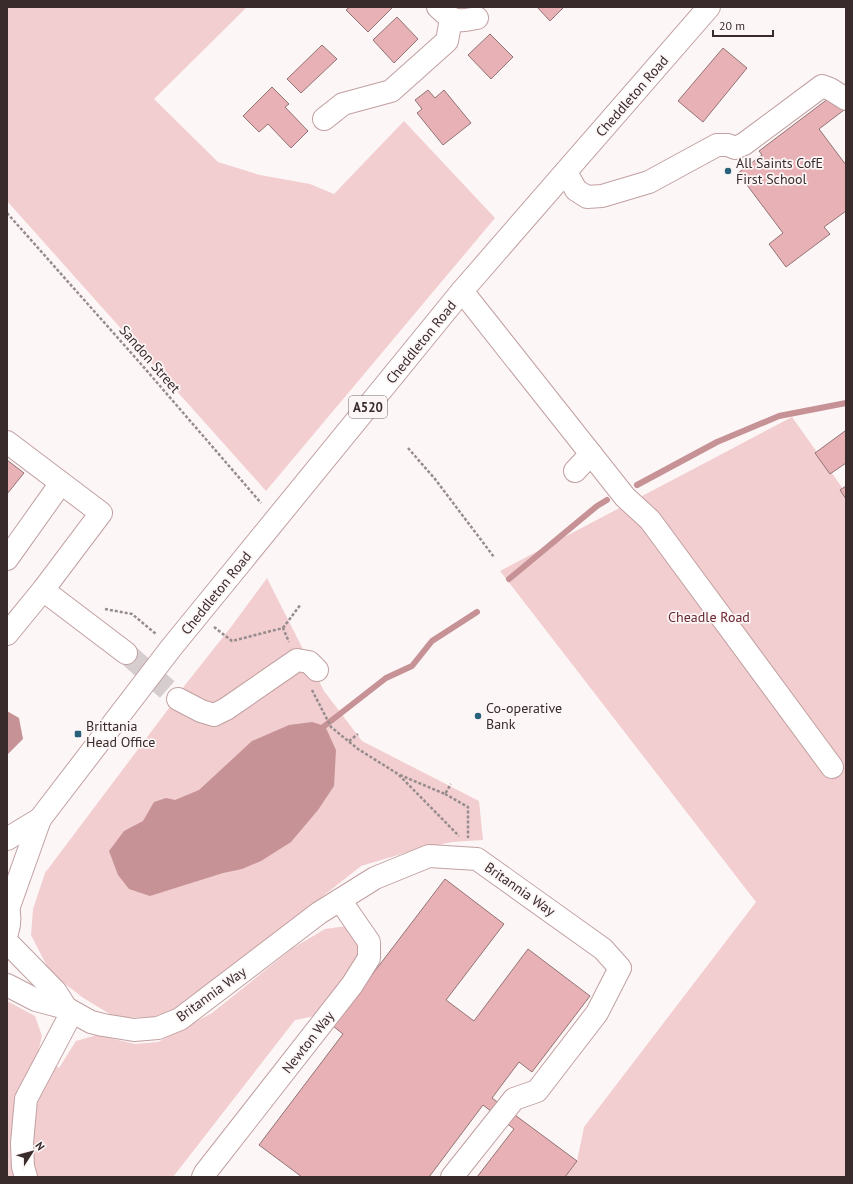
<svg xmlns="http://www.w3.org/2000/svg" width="853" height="1184" font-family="'PT Sans',sans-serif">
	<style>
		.green { fill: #f2ced0 }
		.water { fill: #c69296 }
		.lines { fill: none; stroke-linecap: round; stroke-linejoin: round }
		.stream { stroke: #c69296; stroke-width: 6 }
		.building { fill: #e7b1b5; stroke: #937375 }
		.minor-tunnel { stroke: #d6cdce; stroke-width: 22; stroke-dasharray: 22 11; stroke-linecap: butt }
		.minor-casing { stroke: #c1a0a1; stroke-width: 24 }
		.highway-casing { stroke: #c1a0a1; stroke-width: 24 }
		.path { stroke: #978c8d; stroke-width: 2.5; stroke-dasharray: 3 2; stroke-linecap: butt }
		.minor { stroke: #fff; stroke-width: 22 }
		.highway { stroke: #fff; stroke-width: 22 }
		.poi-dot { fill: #29617b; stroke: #fdf6f6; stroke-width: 1.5 }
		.labels { text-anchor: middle; stroke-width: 3.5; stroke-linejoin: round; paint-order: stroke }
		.shield { fill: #fdf6f6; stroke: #746869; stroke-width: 1 }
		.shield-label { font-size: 13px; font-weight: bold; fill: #392b2c }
		.street-label { font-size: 14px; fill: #392b2c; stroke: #fdf6f6 }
		.poi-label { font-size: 14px; fill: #392b2c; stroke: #fdf6f6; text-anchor: start }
		.park-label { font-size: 14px; fill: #6a2932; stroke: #fdf6f6 }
	</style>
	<rect width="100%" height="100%" fill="#fdf6f6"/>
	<g class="green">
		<path d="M7,7H247L154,99L218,162L260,175L310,184L334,194L404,121L495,218L266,491L7,201Z"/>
		<path d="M792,417L846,493V1177H565L577,1161L584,1127L756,902L500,571Z"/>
		<path d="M267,578L324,691L362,741L479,801L483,840L452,842L415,850L361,866L185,1006L153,1017L116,1018L82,997L50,972L31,935L33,909L45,873L172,704L185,685L231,627Z"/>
		<path d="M347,926L360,948V960L315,1016L295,1020L173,1177H7V1001L35,1016L42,1036L38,1052L59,1068L76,1041L97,1035L135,1044L158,1042L212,1013L293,948L325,929Z"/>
	</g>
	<g class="water">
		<path d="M7,711L19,718L23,739L7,755Z"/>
		<path d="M312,722L325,726L336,750L334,786L318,810L291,842L261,861L242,869L223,873L150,896L129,889L118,875L109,851L124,831L143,821L154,802L166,798L175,800L199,790L252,741L289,725Z"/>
	</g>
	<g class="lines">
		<g class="stream">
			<path d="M637,485L717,442L779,416L846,403"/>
			<path d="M509,579L597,506L607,500"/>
			<path d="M318,731L386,678L412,666L432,641L477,612"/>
		</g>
	</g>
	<g class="building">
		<path d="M350,7H393L368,32L346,10Z"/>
		<path d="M537,7H564L550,21Z"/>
		<path d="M397,17L418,39L394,63L373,40Z"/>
		<path d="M490,34L513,57L491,79L468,55Z"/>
		<path d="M322,45L337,59L301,93L287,79Z"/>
		<path d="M723,48L747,68L703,122L678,101Z"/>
		<path d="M272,87L289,104L285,107L308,131L291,148L268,124L259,132L243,116Z"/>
		<path d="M428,90L435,98L444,90L471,123L443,145L417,113L422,109L415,100Z"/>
		<path d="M833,95L844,110L819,129L846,165V211L824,227L830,234L786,267L769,244L783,233L738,173L762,155L759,151Z"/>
		<path d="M845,431L846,432V463L830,474L815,453Z"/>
		<path d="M7,460L24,473L7,494Z"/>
		<path d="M846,486V499L840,490Z"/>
		<path d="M445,879L504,924L446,1000L474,1021L528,949L590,996L532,1072L519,1062L492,1098L577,1161L565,1177H477L514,1129L483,1105L429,1177H302L259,1145L343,1034L333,1026Z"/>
	</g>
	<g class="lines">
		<path class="minor-tunnel" d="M126,653L178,699"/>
		<g class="minor-casing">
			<g id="minor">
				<path d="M438,7C454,22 455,22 477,18"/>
				<path d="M324,119L343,104L391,91L447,41L451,19"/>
				<path d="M566,172L576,190L587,197L602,196L649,182L717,145H728L735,148L744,144L822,86L830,89L846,99"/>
				<path d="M462,291L625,497L650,520L832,767"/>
				<path d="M7,442L101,513L43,590L7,634"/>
				<path d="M575,471L591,454"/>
				<path d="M7,559L61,483"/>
				<path d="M43,590L126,653"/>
				<path d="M178,699L201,711L214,715L226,709L297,660L309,662L317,670"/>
				<path d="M7,942L56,992L66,1008"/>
				<path d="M7,985L36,1000L66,1008L91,1022L103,1025L134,1030L158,1028L180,1019L319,913L375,878L429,856L477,859L603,949L620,968L597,1013L537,1091L514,1099L452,1177"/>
				<path d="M26,1177L23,1167L22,1143L26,1099L72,1012"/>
				<path d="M203,1177L205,1173L352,985L369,958V942L340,900"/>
			</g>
		</g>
		<g class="highway-casing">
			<g id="highway">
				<path d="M7,839L40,819"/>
				<path d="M7,904C10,913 10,924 7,933"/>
				<path d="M8,909L40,819L171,648L462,291L709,7"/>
			</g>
		</g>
		<g class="path">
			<path d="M7,213L141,364L261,503"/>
			<path d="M408,448L435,479L494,557"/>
			<path d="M105,609L132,614L156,634"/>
			<path d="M214,627L232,641L283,628L289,642"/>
			<path d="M283,628L301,604"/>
			<path d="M312,690L331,727L358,749L398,774L459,836"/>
			<path d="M349,741L358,734"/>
			<path d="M400,775L445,794L451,784"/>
			<path d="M445,794L468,807V838"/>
		</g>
		<use href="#minor" class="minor"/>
		<use href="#highway" class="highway"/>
	</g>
	<g class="poi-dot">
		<circle cx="728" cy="171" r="4"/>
		<circle cx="478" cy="716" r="4"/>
		<rect x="74" y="730" width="8" height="8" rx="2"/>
	</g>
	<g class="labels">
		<rect class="shield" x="349" y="396" width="38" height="22" rx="3"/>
		<g class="shield-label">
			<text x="368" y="412">A520</text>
		</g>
		<g class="street-label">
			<text transform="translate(632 96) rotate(-49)" y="5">Cheddleton Road</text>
			<text transform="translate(421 342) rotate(-51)" y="5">Cheddleton Road</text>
			<text transform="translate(150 359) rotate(49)" y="5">Sandon Street</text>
			<text transform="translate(216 593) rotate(-51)" y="5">Cheddleton Road</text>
			<text transform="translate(520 889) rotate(35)" y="5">Britannia Way</text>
			<text transform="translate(211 994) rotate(-36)" y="5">Britannia Way</text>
			<text transform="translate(308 1042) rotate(-52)" y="5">Newton Way</text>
		</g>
		<g class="poi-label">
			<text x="736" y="168">All Saints CofE<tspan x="736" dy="16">First School</tspan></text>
			<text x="486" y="713">Co-operative<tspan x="486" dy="16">Bank</tspan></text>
			<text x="86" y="731">Brittania<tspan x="86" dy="16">Head Office</tspan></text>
		</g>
		<g class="park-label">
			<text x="709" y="622">Cheadle Road</text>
		</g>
	</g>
	<rect width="853" height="1184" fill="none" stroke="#392b2c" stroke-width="16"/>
	<g transform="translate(32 1152) rotate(54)" stroke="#fdf6f6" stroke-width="3" paint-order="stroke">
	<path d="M0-3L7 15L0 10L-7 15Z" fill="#392b2c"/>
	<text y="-6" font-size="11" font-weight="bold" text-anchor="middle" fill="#392b2c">N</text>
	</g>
	<path d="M713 30v6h60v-6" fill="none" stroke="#392b2c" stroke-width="2"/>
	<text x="719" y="30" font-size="12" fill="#392b2c" stroke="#fdf6f6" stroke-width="3" paint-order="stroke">20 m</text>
</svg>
